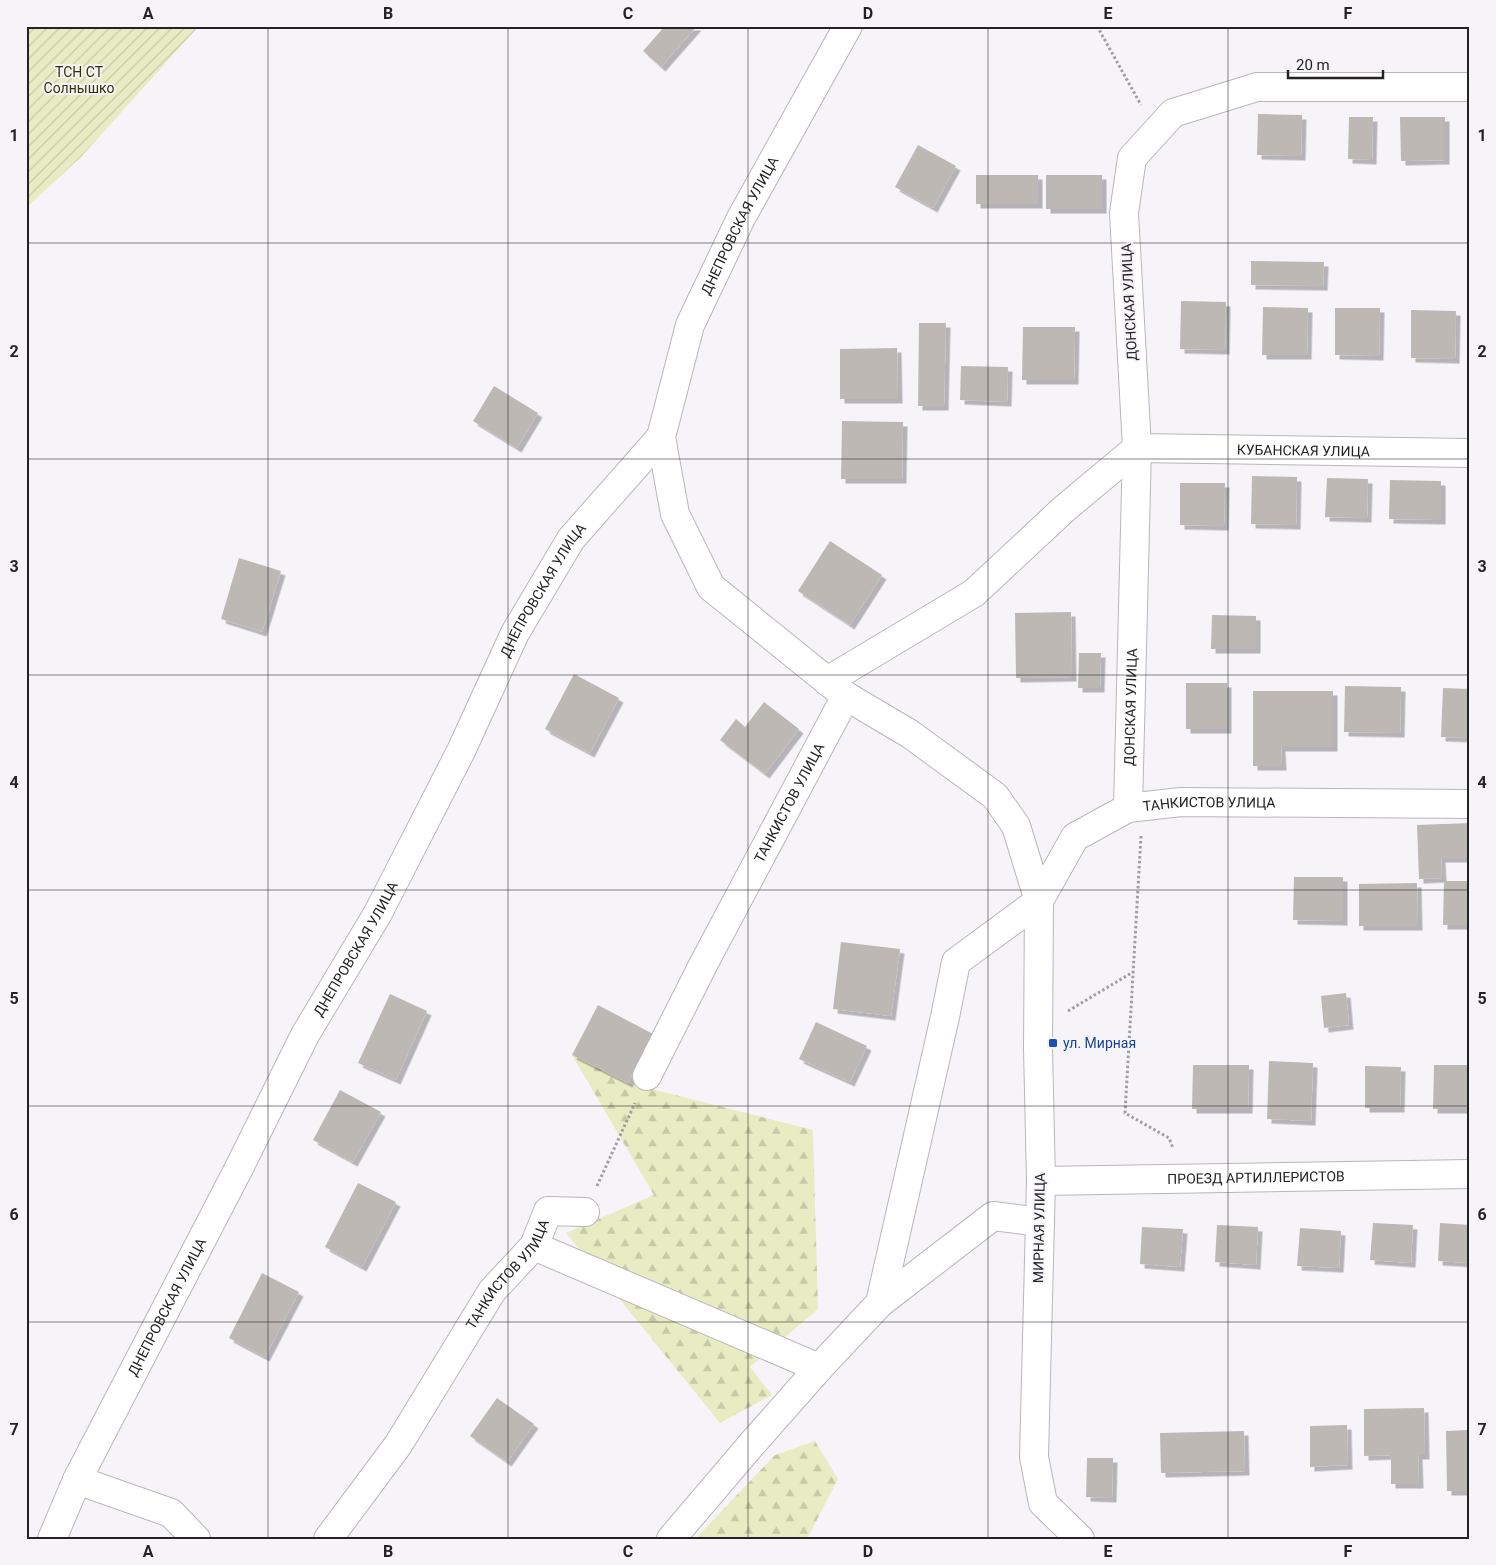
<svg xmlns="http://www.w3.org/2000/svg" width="1496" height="1565" font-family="Roboto,sans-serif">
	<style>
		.forest { fill: url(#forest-firs) }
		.garden { fill: url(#garden-furrows) }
		.building { fill: #beb8b5; filter: url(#shadow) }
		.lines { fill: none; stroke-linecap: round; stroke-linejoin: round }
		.minor-casing { stroke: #b9b6bb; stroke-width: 30 }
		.path { stroke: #a09ea2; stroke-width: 3; stroke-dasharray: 2.5 2.5; stroke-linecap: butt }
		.minor { stroke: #fff; stroke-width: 28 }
		.grid { fill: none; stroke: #232224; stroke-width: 1; stroke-opacity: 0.55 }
		.transit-dot { fill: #1a4fb4; stroke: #f7f4f9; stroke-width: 2 }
		.labels { text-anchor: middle; stroke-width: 4; stroke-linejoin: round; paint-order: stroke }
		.park-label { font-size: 14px; fill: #313203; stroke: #f7f4f9 }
		.street-label { font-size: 14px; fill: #232224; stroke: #f7f4f9 }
		.transit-label { font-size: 14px; fill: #164399; stroke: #f7f4f9; text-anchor: start }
		.neatline { fill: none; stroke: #232224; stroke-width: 2 }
		.grid-label { font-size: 16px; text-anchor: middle; font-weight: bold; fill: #232224 }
	</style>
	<defs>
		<pattern id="forest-firs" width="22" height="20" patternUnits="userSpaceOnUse" patternTransform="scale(1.25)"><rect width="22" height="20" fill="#e8ecc3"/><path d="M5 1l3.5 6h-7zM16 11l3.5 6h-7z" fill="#c7caa7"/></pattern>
		<pattern id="garden-furrows" width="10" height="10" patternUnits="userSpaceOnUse" patternTransform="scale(1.25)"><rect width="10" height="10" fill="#e8ecc3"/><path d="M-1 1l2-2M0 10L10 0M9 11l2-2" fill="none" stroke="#c7caa7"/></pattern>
		<filter id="shadow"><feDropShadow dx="4.5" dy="4.5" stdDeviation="0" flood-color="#0004"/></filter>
	</defs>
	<rect width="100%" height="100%" fill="#f7f4f9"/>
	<g class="forest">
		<path d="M572,1055L628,1083L813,1130L818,1309L750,1367L772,1395L720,1423L566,1233L654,1195Z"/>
		<path d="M815,1441L838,1479L807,1539H695L775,1455Z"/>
	</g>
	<path class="garden" d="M26,26H199L81,157L26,208Z"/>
	<g class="building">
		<path d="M665,26H697L661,67L643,51Z"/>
		<path d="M1258,114L1302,115L1301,156L1257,155Z"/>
		<path d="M1349,117H1373L1372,160L1348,159Z"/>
		<path d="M1400,117H1445V160L1401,161Z"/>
		<path d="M918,145L956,166L933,208L895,187Z"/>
		<rect x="976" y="175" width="62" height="29"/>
		<rect x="1046" y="175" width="56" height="34"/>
		<path d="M1251,261L1324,262L1323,286L1251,285Z"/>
		<path d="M1181,301L1226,302L1225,350L1180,349Z"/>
		<path d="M1263,307L1308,308L1307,355H1262Z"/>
		<path d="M1335,308H1380L1379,356L1335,355Z"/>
		<path d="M1411,310L1456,311L1455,359L1411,358Z"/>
		<path d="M919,323H946L944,406H918Z"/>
		<path d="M1023,327H1075L1074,380H1022Z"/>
		<path d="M897,348L898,399H840V349Z"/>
		<path d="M961,366L1008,367L1007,402L960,400Z"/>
		<path d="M494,386L538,413L517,448L473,421Z"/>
		<path d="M842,421L903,422L902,479H841Z"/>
		<path d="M1252,476L1297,477L1296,525L1251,524Z"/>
		<path d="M1327,478L1368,479L1367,518L1325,517Z"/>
		<path d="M1390,480L1441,481V520L1389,519Z"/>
		<path d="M1180,483H1225L1224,526L1180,525Z"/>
		<path d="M830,541L882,575L850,625L798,591Z"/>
		<path d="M239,558L281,571L262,632L221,619Z"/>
		<path d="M1071,612L1072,677L1016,678L1015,613Z"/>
		<path d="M1212,615L1256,616V649H1211Z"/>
		<path d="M1079,653H1101L1100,688H1078Z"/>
		<path d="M574,674L619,698L590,753L545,729Z"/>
		<rect x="1186" y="683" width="41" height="46"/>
		<path d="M1345,686L1401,687L1400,733L1344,732Z"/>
		<path d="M1443,688L1470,689V738L1441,737Z"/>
		<path d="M1253,691H1333V747H1281L1282,766H1253Z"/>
		<path d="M764,702L799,729L765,774L720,740L736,719L745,727Z"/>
		<path d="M1470,823V858H1441L1442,878L1419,879L1417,825Z"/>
		<path d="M1294,877H1343V921L1293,920Z"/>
		<path d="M1444,881H1470V925H1443Z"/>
		<path d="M1417,883L1418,926H1359V884Z"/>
		<path d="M841,942L900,949L891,1016L833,1009Z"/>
		<path d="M1346,993L1349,1025L1324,1028L1321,996Z"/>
		<path d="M390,994L427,1011L396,1080L358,1063Z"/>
		<path d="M598,1005L653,1034L628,1083L572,1055Z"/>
		<path d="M816,1022L867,1046L850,1082L799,1059Z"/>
		<path d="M1269,1061L1313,1063L1311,1121L1267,1119Z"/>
		<path d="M1193,1065H1249L1248,1109H1192Z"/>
		<path d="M1434,1065H1470V1109H1433Z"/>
		<path d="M1365,1066L1401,1067L1400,1108H1365Z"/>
		<path d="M340,1090L381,1112L353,1162L313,1140Z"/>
		<path d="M358,1183L396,1202L362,1267L325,1247Z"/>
		<path d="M1373,1223L1413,1225L1411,1263L1370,1260Z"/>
		<path d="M1440,1223L1470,1225V1263L1438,1261Z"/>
		<path d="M1217,1225L1258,1227L1256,1265L1215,1262Z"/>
		<path d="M1142,1227L1183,1229L1180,1267L1140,1264Z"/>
		<path d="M1300,1228L1341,1231L1339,1268L1297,1266Z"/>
		<path d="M262,1273L299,1292L265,1357L229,1338Z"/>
		<path d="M497,1398L534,1424L507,1462L470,1436Z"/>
		<path d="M1424,1408L1425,1455H1418L1419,1484H1391V1455L1364,1456V1409Z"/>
		<path d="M1347,1425L1348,1465L1310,1467V1426Z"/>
		<path d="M1470,1430V1491H1447L1446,1431Z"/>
		<path d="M1244,1431L1245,1471L1161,1473L1160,1433Z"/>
		<path d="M1087,1458H1113L1112,1498L1086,1497Z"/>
	</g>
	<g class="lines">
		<g class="minor-casing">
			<g id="minor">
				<path id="s1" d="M827,681L974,593L1064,509L1137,448L1470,453"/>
				<path id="s2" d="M846,696L711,587L675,514L661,437L690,325L741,218L848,26"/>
				<path id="s3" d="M1128,808L1137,448L1124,213L1132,158L1173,113L1257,87H1470"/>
				<path d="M1039,901L1038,1048L1041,1181L1034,1457L1043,1503L1080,1539"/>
				<path id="s4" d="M647,1076L704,963L846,696L910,734L995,796L1016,826L1039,901L1075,837L1128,808L1181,802L1470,804"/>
				<path id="s5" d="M1041,1181L1470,1174"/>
				<path d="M534,1246L819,1368"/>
				<path d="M880,1303L945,1017L956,962L1039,901"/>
				<path d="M77,1480L171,1513L196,1539"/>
				<path id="s6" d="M52,1539L77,1480L239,1168L305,1035L378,913L461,751L515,633L571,539L661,437"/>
				<path id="s7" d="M328,1539L398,1445L492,1291L534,1246L548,1211L585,1212"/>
				<path d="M671,1539L751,1445L819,1368L880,1303L993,1216L1040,1222"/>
			</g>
		</g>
		<g class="path">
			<path d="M1097,26L1141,105"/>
			<path d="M1141,836L1125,1113L1169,1138L1173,1148"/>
			<path d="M1068,1011L1133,972"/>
			<path d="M597,1186L635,1103"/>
		</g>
		<use href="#minor" class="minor"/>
	</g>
	<path class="grid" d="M268,26V1539M508,26V1539M748,26V1539M988,26V1539M1228,26V1539M26,243H1470M26,459H1470M26,675H1470M26,890H1470M26,1106H1470M26,1322H1470"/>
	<rect class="transit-dot" x="1048" y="1038" width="10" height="10" rx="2.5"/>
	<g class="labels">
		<g class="park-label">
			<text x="79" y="77">ТСН СТ<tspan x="79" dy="16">Солнышко</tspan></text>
		</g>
		<g class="street-label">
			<text dy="5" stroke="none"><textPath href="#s2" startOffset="560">ДНЕПРОВСКАЯ УЛИЦА</textPath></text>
			<text transform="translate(1129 302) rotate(-93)" y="5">ДОНСКАЯ УЛИЦА</text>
			<text dy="5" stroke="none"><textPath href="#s1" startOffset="556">КУБАНСКАЯ УЛИЦА</textPath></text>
			<text dy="5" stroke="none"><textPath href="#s6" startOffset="1069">ДНЕПРОВСКАЯ УЛИЦА</textPath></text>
			<text dy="5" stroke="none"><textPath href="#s3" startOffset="101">ДОНСКАЯ УЛИЦА</textPath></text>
			<text dy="5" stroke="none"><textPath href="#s4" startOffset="308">ТАНКИСТОВ УЛИЦА</textPath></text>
			<text dy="5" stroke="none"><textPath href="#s4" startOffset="939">ТАНКИСТОВ УЛИЦА</textPath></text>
			<text dy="5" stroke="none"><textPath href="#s6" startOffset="664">ДНЕПРОВСКАЯ УЛИЦА</textPath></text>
			<text dy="5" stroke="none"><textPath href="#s5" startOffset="215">ПРОЕЗД АРТИЛЛЕРИСТОВ</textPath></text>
			<text transform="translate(1039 1228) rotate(-89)" y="5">МИРНАЯ УЛИЦА</text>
			<text dy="5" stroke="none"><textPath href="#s7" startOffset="321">ТАНКИСТОВ УЛИЦА</textPath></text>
			<text dy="5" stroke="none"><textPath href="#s6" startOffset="259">ДНЕПРОВСКАЯ УЛИЦА</textPath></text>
		</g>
		<g class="transit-label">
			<text x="1063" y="1048">ул. Мирная</text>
		</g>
	</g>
	<rect width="1496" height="1565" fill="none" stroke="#f7f4f9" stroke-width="55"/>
	<path d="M1288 70v8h95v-8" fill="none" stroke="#232224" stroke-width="2.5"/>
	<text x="1296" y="70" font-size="15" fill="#232224" stroke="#f7f4f9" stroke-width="4" paint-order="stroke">20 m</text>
	<rect x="28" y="28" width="1440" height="1510" class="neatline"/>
	<g class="grid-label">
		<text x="148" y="19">A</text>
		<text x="388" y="19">B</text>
		<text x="628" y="19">C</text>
		<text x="868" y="19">D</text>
		<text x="1108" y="19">E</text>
		<text x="1348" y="19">F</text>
		<text x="14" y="141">1</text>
		<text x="1482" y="141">1</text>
		<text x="14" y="357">2</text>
		<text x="1482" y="357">2</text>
		<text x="14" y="572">3</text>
		<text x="1482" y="572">3</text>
		<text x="14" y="788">4</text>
		<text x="1482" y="788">4</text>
		<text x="14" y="1004">5</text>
		<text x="1482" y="1004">5</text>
		<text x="14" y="1220">6</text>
		<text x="1482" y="1220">6</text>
		<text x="14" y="1435">7</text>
		<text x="1482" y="1435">7</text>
		<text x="148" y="1557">A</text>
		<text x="388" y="1557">B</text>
		<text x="628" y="1557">C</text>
		<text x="868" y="1557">D</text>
		<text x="1108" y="1557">E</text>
		<text x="1348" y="1557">F</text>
	</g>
</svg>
